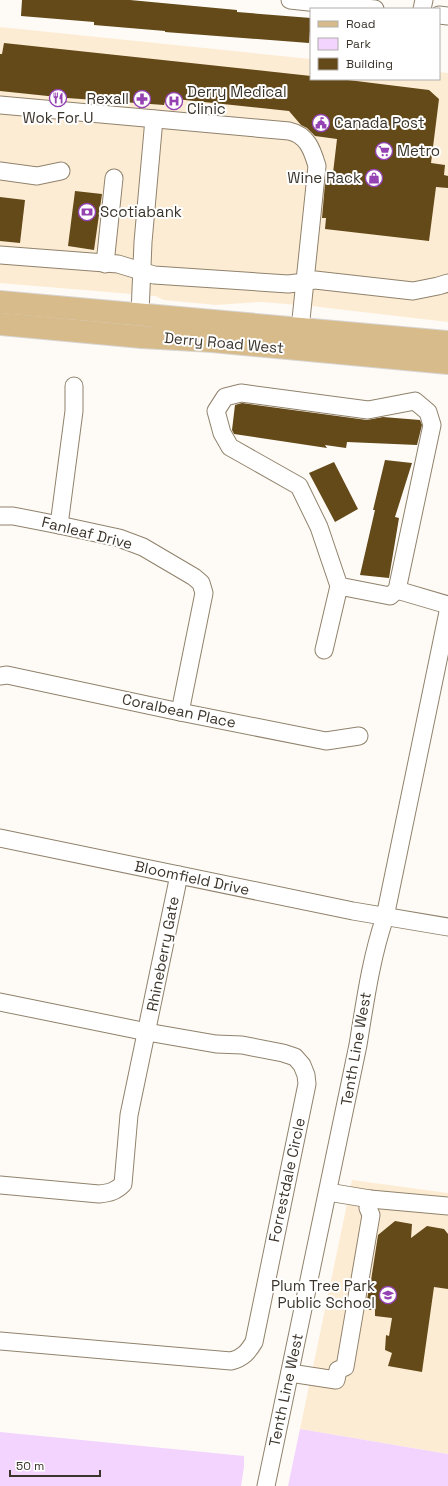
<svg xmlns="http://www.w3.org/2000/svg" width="448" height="1486" font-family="'Space Grotesk',sans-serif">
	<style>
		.built { fill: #fdecd4 }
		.green { fill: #f2d4fe }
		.building { fill: #644919 }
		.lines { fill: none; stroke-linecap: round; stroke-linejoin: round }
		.minor-casing { stroke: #90826c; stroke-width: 19 }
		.major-casing { stroke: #d8d6d5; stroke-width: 24 }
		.minor { stroke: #fff; stroke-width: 17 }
		.major { stroke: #d7bb8b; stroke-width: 22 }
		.labels { text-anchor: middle; stroke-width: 4; stroke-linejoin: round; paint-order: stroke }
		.poi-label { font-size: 15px; fill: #3b342b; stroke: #fff; text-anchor: start }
		.street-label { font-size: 15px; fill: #3b342b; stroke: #fff }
	</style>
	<rect width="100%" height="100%" fill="#fefbf6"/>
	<g class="built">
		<path d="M0,27L311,59V79H439V72L448,73V322L311,306L261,302L216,305L164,300L155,296L0,283Z"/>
		<path d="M352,1180L448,1193V1454L300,1429Z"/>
	</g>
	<g class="green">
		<path d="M300,1429L448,1454V1486H288Z"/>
		<path d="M0,1432L244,1456V1467L241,1486H0Z"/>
	</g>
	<g class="building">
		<path d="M22,0H130L237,10V12L311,18L309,43L165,32V31L94,25V22L21,16Z"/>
		<path d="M4,43L311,76V79H340L429,90L439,99L431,163L445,165L444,175L448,176V188L436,187L429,241L325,229L326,218H322L326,172L333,173L337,139L315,136L307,128L301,125L289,111L166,98L164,105L67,98L0,91V54H2Z"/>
		<path d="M75,191L102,194L94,250L68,246Z"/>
		<path d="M0,197L25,200L20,243L0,241Z"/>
		<path d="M242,403L367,420L383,417L420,420L422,425L417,445L347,442L346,448L325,445L327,448L234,434L232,430L235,405Z"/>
		<path d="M385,460L412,463L395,517L399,518L389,578L360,575L375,510H373Z"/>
		<path d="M334,462L358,509L335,522L309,473Z"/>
		<path d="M395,1221L412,1224L411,1238L427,1226L444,1229L448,1234V1289L434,1287L422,1372L388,1366L392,1353L385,1350L386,1335L389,1336L392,1318L375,1316V1310H369L366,1306L369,1288L370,1287L378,1235Z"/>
	</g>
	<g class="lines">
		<g class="minor-casing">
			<g id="minor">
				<path d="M290,0L375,9"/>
				<path d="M422,9L424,0"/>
				<path d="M439,15L448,16"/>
				<path d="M0,105L289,131C307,135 312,149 317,166L300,329"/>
				<path d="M0,171L37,176L61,171"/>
				<path d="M0,255L118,264L154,275L288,284L305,282L315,280L413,291L438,286L448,283"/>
				<path d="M105,264L114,178"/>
				<path d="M140,314L143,242L154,119"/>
				<path d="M0,516H13L59,525L119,538L143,547L194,577L201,583L204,593L180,712"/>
				<path d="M59,525L74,411V386"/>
				<path d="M397,590L448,605"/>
				<path d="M324,650L339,586L319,527L299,486L230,447L222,433L216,411L225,397L241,393L368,410L415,401L428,412L432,425L397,590L390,596L339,586"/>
				<path d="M0,676L7,675L180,712L326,741L359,736"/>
				<path d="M0,838L353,911L448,927"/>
				<path d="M0,1002L147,1032L216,1044L242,1045L283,1053L295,1057L302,1065L306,1075L307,1084L254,1342C248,1352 243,1358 231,1361L0,1341"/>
				<path d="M0,1185L99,1194C110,1193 116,1191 123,1184L129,1115L179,875"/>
				<path d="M328,1192L370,1199L448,1206"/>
				<path d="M290,1373L336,1380L338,1370L345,1367L371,1215L368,1208L370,1199"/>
				<path d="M266,1486L358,1045C365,1002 371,958 385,917L448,612"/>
			</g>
		</g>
		<g class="major-casing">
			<g id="major">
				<path d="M0,302L448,342"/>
				<path d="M0,324L142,337L212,341L448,363"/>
			</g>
		</g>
		<use href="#minor" class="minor"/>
		<use href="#major" class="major"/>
	</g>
	<defs>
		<g id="restaurant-ring" transform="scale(0.9)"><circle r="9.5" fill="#fff" stroke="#9543b3" stroke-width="1.5"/><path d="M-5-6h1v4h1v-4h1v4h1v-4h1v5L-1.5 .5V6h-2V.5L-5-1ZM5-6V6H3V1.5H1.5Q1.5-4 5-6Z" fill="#9543b3"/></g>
		<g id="pharmacy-ring" transform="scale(0.9)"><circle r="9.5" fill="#fff" stroke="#9543b3" stroke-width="1.5"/><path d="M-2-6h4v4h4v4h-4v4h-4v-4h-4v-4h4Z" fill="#9543b3"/></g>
		<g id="hospital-ring" transform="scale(0.9)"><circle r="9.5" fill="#fff" stroke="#9543b3" stroke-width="1.5"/><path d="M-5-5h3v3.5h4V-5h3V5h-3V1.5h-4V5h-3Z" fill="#9543b3"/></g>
		<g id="civic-ring" transform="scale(0.9)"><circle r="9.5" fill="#fff" stroke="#9543b3" stroke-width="1.5"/><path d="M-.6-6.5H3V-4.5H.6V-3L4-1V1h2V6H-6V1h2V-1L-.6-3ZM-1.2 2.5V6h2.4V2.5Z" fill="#9543b3"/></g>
		<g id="supermarket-ring" transform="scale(0.9)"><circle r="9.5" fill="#fff" stroke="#9543b3" stroke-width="1.5"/><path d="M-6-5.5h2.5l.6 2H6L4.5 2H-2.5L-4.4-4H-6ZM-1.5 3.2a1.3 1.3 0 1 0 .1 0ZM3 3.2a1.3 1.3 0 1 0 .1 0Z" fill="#9543b3"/></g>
		<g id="shop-ring" transform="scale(0.9)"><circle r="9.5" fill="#fff" stroke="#9543b3" stroke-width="1.5"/><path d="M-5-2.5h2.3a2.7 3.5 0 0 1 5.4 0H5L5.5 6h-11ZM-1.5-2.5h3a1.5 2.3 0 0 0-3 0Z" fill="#9543b3"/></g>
		<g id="bank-ring" transform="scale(0.9)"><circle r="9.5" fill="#fff" stroke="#9543b3" stroke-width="1.5"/><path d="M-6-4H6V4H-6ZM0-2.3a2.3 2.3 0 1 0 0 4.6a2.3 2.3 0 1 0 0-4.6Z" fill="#9543b3"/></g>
		<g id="school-ring" transform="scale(0.9)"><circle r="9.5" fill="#fff" stroke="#9543b3" stroke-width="1.5"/><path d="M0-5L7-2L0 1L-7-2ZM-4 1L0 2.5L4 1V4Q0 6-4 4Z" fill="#9543b3"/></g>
	</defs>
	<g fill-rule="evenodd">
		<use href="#restaurant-ring" x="58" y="98"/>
		<use href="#pharmacy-ring" x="142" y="99"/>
		<use href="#hospital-ring" x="174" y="101"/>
		<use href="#civic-ring" x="321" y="123"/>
		<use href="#supermarket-ring" x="384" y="151"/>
		<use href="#shop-ring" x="374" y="178"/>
		<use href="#bank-ring" x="87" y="212"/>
		<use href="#school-ring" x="388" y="1295"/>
	</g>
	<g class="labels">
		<g class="poi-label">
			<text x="187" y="97">Derry Medical<tspan x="187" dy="17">Clinic</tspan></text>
			<text x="129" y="104" text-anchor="end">Rexall</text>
			<text x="58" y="123" text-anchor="middle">Wok For U</text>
			<text x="334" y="128">Canada Post</text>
			<text x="397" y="156">Metro</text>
			<text x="361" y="183" text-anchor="end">Wine Rack</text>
			<text x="100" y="217">Scotiabank</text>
			<text x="375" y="1291" text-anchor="end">Plum Tree Park<tspan x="375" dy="17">Public School</tspan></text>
		</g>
		<g class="street-label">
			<text transform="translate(224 343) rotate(5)" y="5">Derry Road West</text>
			<text transform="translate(87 533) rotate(14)" y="5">Fanleaf Drive</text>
			<text transform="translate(179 711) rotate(12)" y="5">Coralbean Place</text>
			<text transform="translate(192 878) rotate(12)" y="5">Bloomfield Drive</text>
			<text transform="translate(163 954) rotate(-79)" y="5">Rhineberry Gate</text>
			<text transform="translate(356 1049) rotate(-80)" y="5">Tenth Line West</text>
			<text transform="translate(287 1180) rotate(-78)" y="5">Forrestdale Circle</text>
			<text transform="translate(286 1390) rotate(-78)" y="5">Tenth Line West</text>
		</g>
	</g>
	<rect x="310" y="8" width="130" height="72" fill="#ffffff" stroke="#b1aeaa"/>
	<rect x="318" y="21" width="20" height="6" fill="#d7bb8b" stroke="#b1aeaa"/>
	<text x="346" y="28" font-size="12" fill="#3b342b">Road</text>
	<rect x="318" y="38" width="20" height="12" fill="#f2d4fe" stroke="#b1aeaa"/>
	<text x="346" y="48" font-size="12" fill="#3b342b">Park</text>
	<rect x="318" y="58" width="20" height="12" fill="#644919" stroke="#b1aeaa"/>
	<text x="346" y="68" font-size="12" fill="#3b342b">Building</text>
	<path d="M10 1470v6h90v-6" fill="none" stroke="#3b342b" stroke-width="2"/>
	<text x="16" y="1470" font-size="12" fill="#3b342b" stroke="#ffffff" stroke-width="3" paint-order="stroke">50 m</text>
</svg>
